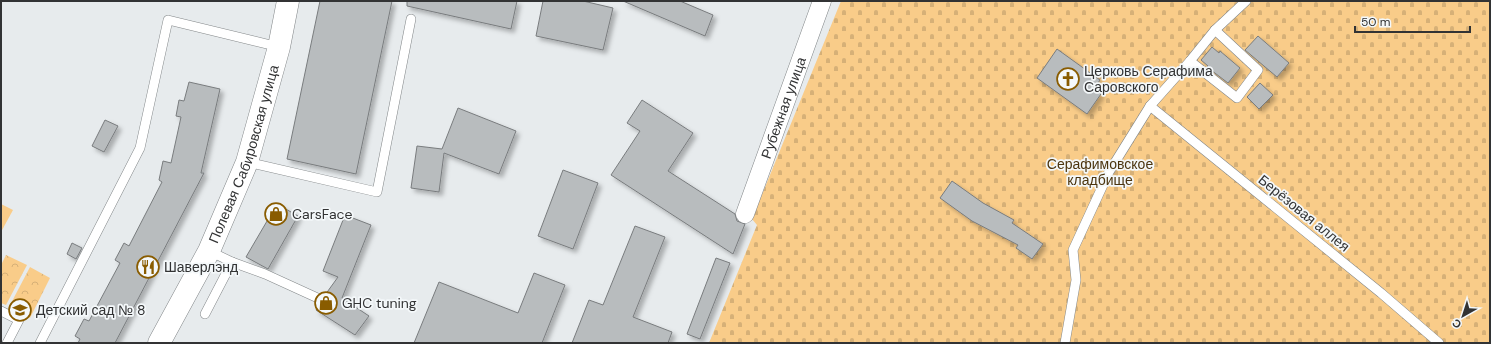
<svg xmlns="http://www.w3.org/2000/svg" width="1491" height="344" font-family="'DM Sans',sans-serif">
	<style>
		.cemetery { fill: url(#cemetery-stones) }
		.park { fill: url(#park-crowns) }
		.pitch { fill: #f9cc89 }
		.building { fill: #b8bcbe; stroke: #797c7e; filter: url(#shadow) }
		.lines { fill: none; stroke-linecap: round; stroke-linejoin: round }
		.service-casing { stroke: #838789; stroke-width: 10 }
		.minor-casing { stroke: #838789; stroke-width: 19 }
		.tertiary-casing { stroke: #838789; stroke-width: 23 }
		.service { stroke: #fff; stroke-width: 9 }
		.minor { stroke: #fff; stroke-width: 18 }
		.tertiary { stroke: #fff; stroke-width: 22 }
		.labels { text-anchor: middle; stroke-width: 3.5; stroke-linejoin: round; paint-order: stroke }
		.poi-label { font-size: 14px; fill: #323334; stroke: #f4f8fa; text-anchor: start }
		.street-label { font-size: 14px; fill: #323334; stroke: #f4f8fa }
		.park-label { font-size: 14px; fill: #4c350f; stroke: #f4f8fa }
	</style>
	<defs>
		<pattern id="cemetery-stones" width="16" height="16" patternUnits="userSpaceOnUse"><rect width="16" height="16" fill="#f9cc89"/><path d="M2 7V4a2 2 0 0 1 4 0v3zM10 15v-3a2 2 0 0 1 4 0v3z" fill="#d6b077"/></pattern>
		<pattern id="park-crowns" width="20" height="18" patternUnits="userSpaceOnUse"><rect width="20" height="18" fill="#f9cc89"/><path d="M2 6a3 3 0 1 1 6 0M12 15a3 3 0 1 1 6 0" fill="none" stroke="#d6b077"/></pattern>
		<filter id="shadow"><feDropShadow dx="3.5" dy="3.5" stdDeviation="2" flood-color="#0004"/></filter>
	</defs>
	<rect width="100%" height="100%" fill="#e7ebed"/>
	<path class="cemetery" d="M841,1H1490V343H709L757,225L752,219Z"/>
	<g class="park">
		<path d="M6,255L27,265L6,305L1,303V265Z"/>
		<path d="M30,267L50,278L30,318L9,307Z"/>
	</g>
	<path class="pitch" d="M1,204L13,210L1,232Z"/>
	<g class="building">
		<path d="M320,1H392L356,174L287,159Z"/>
		<path d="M407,1H517L511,29L407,6Z"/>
		<path d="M543,1H583L613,8L603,50L536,36Z"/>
		<path d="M623,1H680L713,15L705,36Z"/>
		<path d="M1258,36L1289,63L1277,77L1245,50Z"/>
		<path d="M1212,47L1219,53L1220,51L1240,68L1228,83L1207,67L1208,66L1201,60Z"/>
		<path d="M1057,49L1100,80L1094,89L1101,94L1087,114L1037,78Z"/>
		<path d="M189,82L220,89L201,173H204L115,343H78L80,339L75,336L84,319L89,321L120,263L115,260L124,243L129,246L162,182L159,180L163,161L171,163L181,117L176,116L179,100L184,101Z"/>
		<path d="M1260,83L1273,95L1259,109L1247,97Z"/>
		<path d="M642,100L693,133L668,171L735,214L737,221L745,224L733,254L611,175L640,131L627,123Z"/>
		<path d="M458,108L516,131L499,174L444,153L439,192L411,188L417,146L442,149Z"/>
		<path d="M105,120L118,126L104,152L92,146Z"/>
		<path d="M563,170L598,183L573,249L538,236Z"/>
		<path d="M952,181L983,203L1014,220L1012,223L1043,244L1032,259L1016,248L1018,245L972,221L940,198Z"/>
		<path d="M277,204L298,216L268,269L246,257Z"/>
		<path d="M345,215L371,225L342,298L369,316L355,335L316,310L319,305L323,306L327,303L328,299L325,295L338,277L323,271Z"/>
		<path d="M635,226L665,237L633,317L672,332L668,343H572L589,300L603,305Z"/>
		<path d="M72,243L82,248L76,259L67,254Z"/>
		<path d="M716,258L730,263L700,339L687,334Z"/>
		<path d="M534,273L565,285L542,343H414L439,282L518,313Z"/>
	</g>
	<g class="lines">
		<g class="service-casing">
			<g id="service">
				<path d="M1190,61L1237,98L1258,70L1215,30"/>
				<path d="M1150,106L1381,293L1439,343"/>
				<path d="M247,162L377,192L411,19"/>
				<path d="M209,251L232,262L265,274L322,300"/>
				<path d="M1,311L19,320L7,343"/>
				<path d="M205,314L232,262"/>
				<path d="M40,343L140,148L168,20L279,47"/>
				<path d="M1065,343L1076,280L1073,250L1109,172L1150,106L1190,61L1215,30L1246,1"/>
			</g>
		</g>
		<g class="minor-casing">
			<g id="minor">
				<path id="s1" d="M745,214L822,1"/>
			</g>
		</g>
		<g class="tertiary-casing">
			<g id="tertiary">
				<path id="s2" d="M159,343L209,251L247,162L279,47L288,1"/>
			</g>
		</g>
		<use href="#service" class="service"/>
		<use href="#minor" class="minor"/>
		<use href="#tertiary" class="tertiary"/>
	</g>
	<defs>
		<g id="church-ring" transform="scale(1.15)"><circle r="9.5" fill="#f4f8fa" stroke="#895c00" stroke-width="1.5"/><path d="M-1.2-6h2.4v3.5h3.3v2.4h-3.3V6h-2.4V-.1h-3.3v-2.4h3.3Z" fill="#895c00"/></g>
		<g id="shop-ring" transform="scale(1.15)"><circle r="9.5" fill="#f4f8fa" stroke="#895c00" stroke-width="1.5"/><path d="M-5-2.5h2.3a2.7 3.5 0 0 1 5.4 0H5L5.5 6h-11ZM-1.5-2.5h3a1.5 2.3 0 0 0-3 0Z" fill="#895c00"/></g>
		<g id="restaurant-ring" transform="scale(1.15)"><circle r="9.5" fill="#f4f8fa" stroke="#895c00" stroke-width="1.5"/><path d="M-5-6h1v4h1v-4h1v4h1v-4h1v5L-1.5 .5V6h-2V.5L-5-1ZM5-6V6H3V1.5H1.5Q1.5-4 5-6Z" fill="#895c00"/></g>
		<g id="school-ring" transform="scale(1.15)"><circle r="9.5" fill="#f4f8fa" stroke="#895c00" stroke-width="1.5"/><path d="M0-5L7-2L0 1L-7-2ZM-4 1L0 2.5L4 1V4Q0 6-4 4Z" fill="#895c00"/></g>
	</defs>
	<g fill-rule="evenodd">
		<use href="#church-ring" x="1068" y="79"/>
		<use href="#shop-ring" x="276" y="214"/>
		<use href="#restaurant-ring" x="148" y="267"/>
		<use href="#shop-ring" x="326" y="303"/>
		<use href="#school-ring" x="20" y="310"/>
	</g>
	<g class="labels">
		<g class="poi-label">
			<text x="1084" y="76">Церковь Серафима<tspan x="1084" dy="16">Саровского</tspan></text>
			<text x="292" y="219">CarsFace</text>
			<text x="164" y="272">Шаверлэнд</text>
			<text x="342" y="308">GHC tuning</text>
			<text x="36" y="315">Детский сад № 8</text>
		</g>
		<g class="street-label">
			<text dy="5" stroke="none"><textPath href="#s1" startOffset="113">Рубежная улица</textPath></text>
			<text dy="5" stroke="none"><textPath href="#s2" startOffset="208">Полевая Сабировская улица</textPath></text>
			<text transform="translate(1304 213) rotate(39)" y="5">Берёзовая аллея</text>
		</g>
		<g class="park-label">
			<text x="1100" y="169">Серафимовское<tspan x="1100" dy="16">кладбище</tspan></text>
		</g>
	</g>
	<rect width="1491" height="344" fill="none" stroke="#323334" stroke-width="4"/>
	<g transform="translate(1463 316) rotate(219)" stroke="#f4f8fa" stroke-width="3" paint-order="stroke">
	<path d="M0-3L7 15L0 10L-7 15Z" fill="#323334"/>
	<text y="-6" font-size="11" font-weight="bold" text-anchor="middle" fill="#323334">С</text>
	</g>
	<path d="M1355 26v6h115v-6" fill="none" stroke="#323334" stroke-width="2"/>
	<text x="1361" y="26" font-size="12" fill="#323334" stroke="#f4f8fa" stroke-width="3" paint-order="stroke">50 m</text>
</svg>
